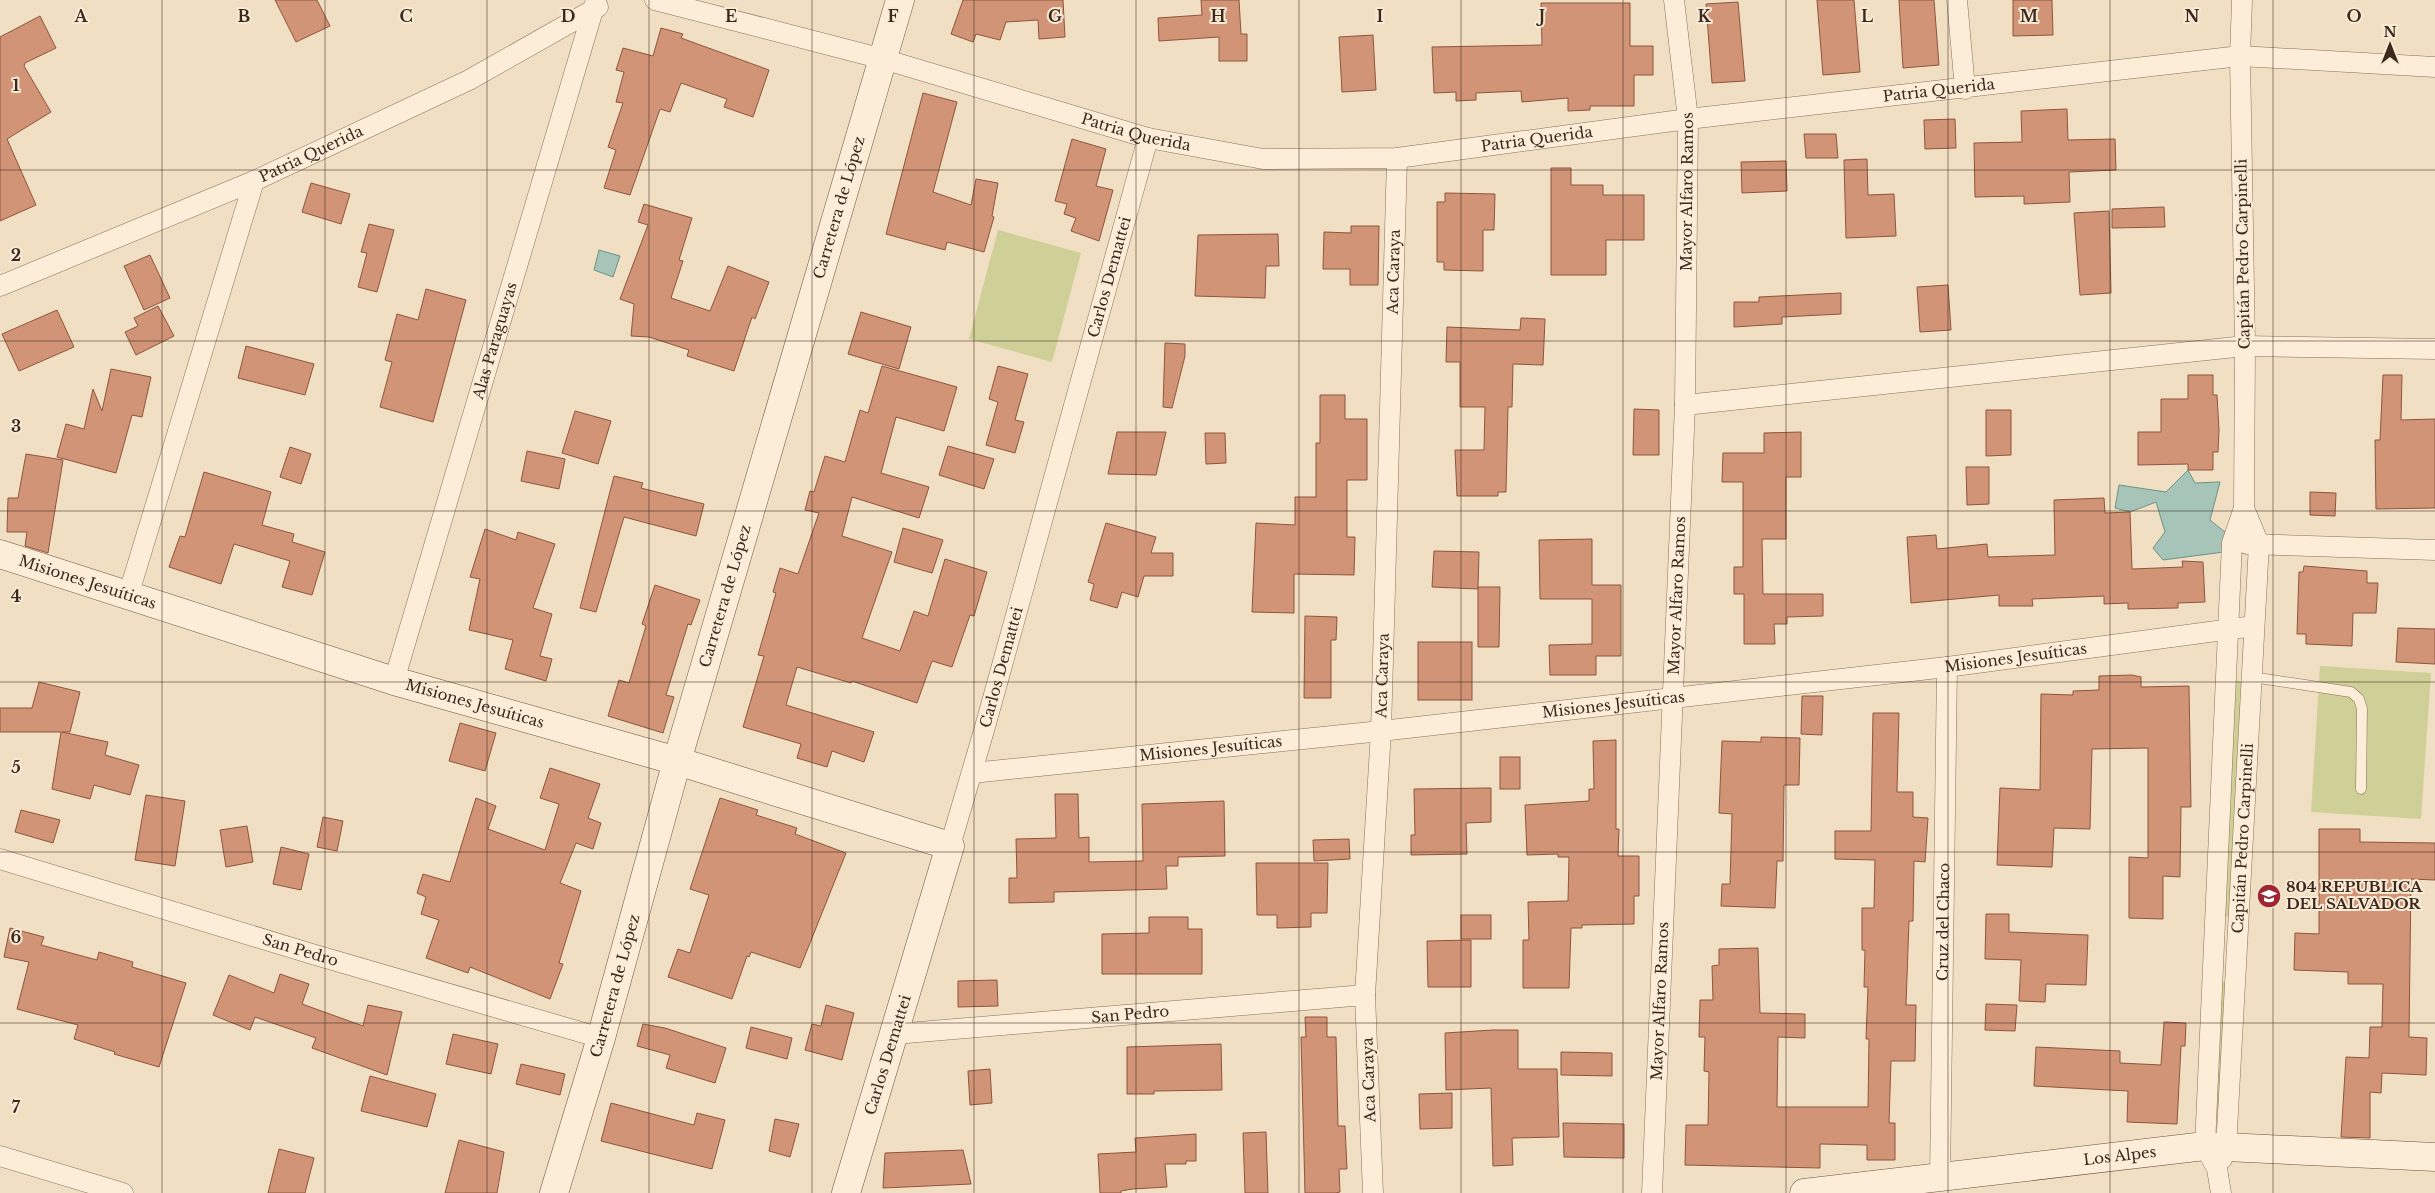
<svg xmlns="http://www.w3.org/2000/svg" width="2435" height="1193" font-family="'Libre Baskerville',serif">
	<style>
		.green { fill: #cfd097 }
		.water { fill: #a6c4b8; stroke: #6c9385 }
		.building { fill: #d19477; stroke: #8e553d }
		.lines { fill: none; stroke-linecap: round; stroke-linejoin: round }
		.lane-casing { stroke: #8d6f59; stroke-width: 11 }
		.street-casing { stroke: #8d6f59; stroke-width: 21 }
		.secondary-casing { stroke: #6f503c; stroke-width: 29 }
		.lane { stroke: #fbedd8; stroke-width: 10 }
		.street { stroke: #fbedd8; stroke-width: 20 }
		.secondary { stroke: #fbedd8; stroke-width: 28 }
		.grid { fill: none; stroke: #3c291e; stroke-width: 1; stroke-opacity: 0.55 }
		.labels { text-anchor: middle; stroke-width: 4; stroke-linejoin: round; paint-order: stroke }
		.street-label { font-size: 15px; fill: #3c291e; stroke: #f8ead4 }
		.poi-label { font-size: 15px; font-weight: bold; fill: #3c291e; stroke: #f8ead4; text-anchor: start }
		.grid-label { font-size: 16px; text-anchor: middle; font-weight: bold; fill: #3c291e; stroke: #f8ead4; stroke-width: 4; stroke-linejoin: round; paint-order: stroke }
	</style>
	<rect width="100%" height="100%" fill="#f1dfc4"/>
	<g class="green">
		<path d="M998,230L1081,253L1052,362L969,339Z"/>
		<path d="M2320,666L2431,673L2421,819L2311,812Z"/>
		<path d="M2237,680L2242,683L2231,915L2225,917L2235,682Z"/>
		<path d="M2222,981L2226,983L2220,1110L2215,1112Z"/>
	</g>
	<g class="water">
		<path d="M599,250L620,256L613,277L594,270Z"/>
		<path d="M2188,470L2195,483L2220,482L2210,520L2241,545L2239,550L2163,560L2153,548L2165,532L2156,502L2130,512L2115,508L2119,485L2166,492Z"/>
	</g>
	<g class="building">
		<path d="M275,0H317L330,26L296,42Z"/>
		<path d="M963,0H1063L1065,37L1039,39L1038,20L1006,22L1000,40L976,34L973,42L951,34Z"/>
		<path d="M1201,0H1239L1241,34H1247V61H1219V37L1159,41L1158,18L1202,15Z"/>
		<path d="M1817,0H1854L1860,72L1823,75Z"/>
		<path d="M1899,0H1934L1939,65L1903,68Z"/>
		<path d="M2013,0H2052L2053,35L2013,36Z"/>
		<path d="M1738,2L1745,81L1712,83L1706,4Z"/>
		<path d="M1541,3H1630V46H1653V75H1634V106H1590V110L1568,111V98L1522,102L1521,91L1476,93V100L1456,101V92L1434,93L1432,47L1542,45Z"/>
		<path d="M40,16L56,48L25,63L24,66L51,112L7,139L36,205L0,221V37Z"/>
		<path d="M661,28L683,34L681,38L769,70L753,117L724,107L727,99L681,83L670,112L660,109L630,195L604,188L616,150L608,147L623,103L616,102L624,72L616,70L623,48L653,56Z"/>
		<path d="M1373,35L1376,90L1342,92L1339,37Z"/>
		<path d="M923,93L957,102L933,192L971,205L976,179L998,183L992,216L994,217L984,252L947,242L945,250L886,234Z"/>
		<path d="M2067,109L2068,140L2115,139L2116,170L2069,172L2070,202L2024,204V196L1975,197L1974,143L2022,142L2021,111Z"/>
		<path d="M1955,119L1956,148L1925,149L1924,120Z"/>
		<path d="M1804,134H1836L1838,158H1806Z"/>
		<path d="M1072,139L1106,149L1096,186L1113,190L1099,241L1071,231L1076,218L1064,214L1067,204L1055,201Z"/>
		<path d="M1867,159L1868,195L1894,194L1896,236L1846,238L1844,160Z"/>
		<path d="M1786,161L1787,191L1742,193L1741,162Z"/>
		<path d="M1551,168H1571V185H1603V195H1644V240H1606V275H1551Z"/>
		<path d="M311,183L350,194L341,224L302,212Z"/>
		<path d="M1445,193L1495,194L1494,230H1483V271L1444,270V262H1437V202H1445Z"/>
		<path d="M644,204L692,218L679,260L683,261L671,298L710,311L728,266L769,282L755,319L752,317L734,371L687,356L689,350L649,337L631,336L634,304L620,299L648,225L638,222Z"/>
		<path d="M2164,207L2165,227L2112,228V209Z"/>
		<path d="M2109,211L2111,293L2080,295L2074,213Z"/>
		<path d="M369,224L394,230L377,292L358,287L367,253L361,252Z"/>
		<path d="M1351,226H1379L1378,285H1350V269H1323L1324,232L1351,233Z"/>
		<path d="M1278,234L1279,266H1266L1265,298L1195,296L1198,235Z"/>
		<path d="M150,255L170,298L144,310L124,266Z"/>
		<path d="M1948,285L1951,330L1920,332L1917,287Z"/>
		<path d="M426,289L466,300L433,422L380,407L392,362L385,360L397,314L418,320Z"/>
		<path d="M1841,293V314L1782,317V324L1734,327V302H1759V297Z"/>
		<path d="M158,306L174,336L136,355L125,332L138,326L134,318Z"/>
		<path d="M57,310L74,347L19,371L2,334Z"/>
		<path d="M861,312L911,327L899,369L848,354Z"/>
		<path d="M1521,318L1545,319L1543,365L1513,364L1512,407H1508L1506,492H1498V496H1457L1455,450H1484L1485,407H1460V362H1446L1447,327L1520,330Z"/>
		<path d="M1165,343L1185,344V356L1172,408L1163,407Z"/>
		<path d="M246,346L314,364L305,395L238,378Z"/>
		<path d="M882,366L957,387L944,431L896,417L881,473L929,487L919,518L852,497L842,536L892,552L862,638L900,651L914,611L928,616L945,559L987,572L974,616L970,615L952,667L932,661L917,703L852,681L851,683L797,667L786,705L874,732L864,762L832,751L827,767L797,758L801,744L743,727L764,656L758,655L776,593L773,592L780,568L798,574L819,513L805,510L810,491L814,492L825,456L845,462L860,410L868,413Z"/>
		<path d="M998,366L1028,374L1015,420L1024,422L1015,453L986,445L998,402L989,399Z"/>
		<path d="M111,369L151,377L142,417L132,415L116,473L57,457L66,424L84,429L93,389L102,411Z"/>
		<path d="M2188,375H2213V395H2217L2219,430L2218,452H2213V470H2188V464L2138,465V432H2161V399H2188Z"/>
		<path d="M2383,375H2402L2401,420L2435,419V508L2376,509L2375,440H2380Z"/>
		<path d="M1320,395H1345V419H1367V480H1347V537H1355L1354,575L1294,574V613L1252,612L1256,523L1295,525V497H1316V443H1320Z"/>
		<path d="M1634,409L1659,410V455H1633Z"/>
		<path d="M1986,410H2011V455L1986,456Z"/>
		<path d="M575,411L611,421L598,464L562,453Z"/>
		<path d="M1117,432H1166L1156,475L1108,474Z"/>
		<path d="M1801,432V477H1786V539H1762L1763,594H1823V616L1787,617V624H1774L1775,644H1744V594H1734V567H1743V482H1722L1723,453H1764V433Z"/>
		<path d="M1205,433H1225L1226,463L1206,464Z"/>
		<path d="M948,446L994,459L984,489L939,475Z"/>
		<path d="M290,447L311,454L301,484L280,477Z"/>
		<path d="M527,451L565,459L559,489L521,481Z"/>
		<path d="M26,454L63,460L48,553L25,546L27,532H7L8,498H18Z"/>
		<path d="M1966,467H1989V504L1967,505Z"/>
		<path d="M204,472L271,492L262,525L294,534L292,542L325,552L312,595L282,587L290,561L234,544L221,584L169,567L180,536L185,537Z"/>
		<path d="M614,476L643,483L641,488L704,504L696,536L624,517L596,612L580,608Z"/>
		<path d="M2310,492L2336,493L2335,516L2310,515Z"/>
		<path d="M2104,498L2105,513L2130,512L2132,569L2183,567L2182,561L2203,562L2205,602L2178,603V608L2128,609V603L2104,604V596L2032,599L2033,606H1999V595L1911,603L1907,537L1936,535L1937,549L1987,544L1988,557L2055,555L2054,500Z"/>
		<path d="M1106,523L1156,537L1151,553H1173V576H1144L1138,597L1122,592L1117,608L1090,600L1094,584L1088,582Z"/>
		<path d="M903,528L943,540L932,573L894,562Z"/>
		<path d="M485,529L516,540L518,532L555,544L533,608L552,614L540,656L552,659L546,681L505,669L513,640L469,630L480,579L470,577Z"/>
		<path d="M1592,539V585H1621V656H1596V675H1550L1549,645L1592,644V599H1540L1539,540Z"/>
		<path d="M1434,551L1479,552L1478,589L1432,587Z"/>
		<path d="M2304,566L2367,571V583H2378L2376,613H2353L2352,646L2306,644V634H2297L2299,572H2303Z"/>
		<path d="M655,585L700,600L691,625L688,624L666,695L674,697L663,733L608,716L619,680L629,683L646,626L642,624Z"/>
		<path d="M1478,587H1500L1499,647H1478Z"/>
		<path d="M1305,616L1337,617L1336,640H1331V698H1304Z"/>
		<path d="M2398,628L2435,629V664L2396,662Z"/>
		<rect x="1418" y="642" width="54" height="58"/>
		<path d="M2132,675L2141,677V687L2189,686L2191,807H2181L2180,877L2163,876V919L2129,918V857L2148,858V748L2092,749L2090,829L2054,828L2052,867L1997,865L2000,788L2040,790L2041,694L2073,695V691L2099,690V676Z"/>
		<path d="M39,682L80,692L70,732H62L108,742L105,755L139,765L130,795L94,785L90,799L52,789L61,732H0V708H32Z"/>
		<path d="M1802,696H1823L1822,735L1801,734Z"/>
		<path d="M1873,713H1899L1897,792H1913V817L1928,818L1925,862L1914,861L1913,921H1909L1906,1005H1916L1915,1061H1891L1889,1123H1895V1160H1867V1145L1820,1144V1168L1685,1165L1686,1125H1708L1709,1072L1704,1071L1705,1037H1699L1700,1000H1713L1712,966L1719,965V949L1758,948L1760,1013L1805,1014V1038L1778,1037L1777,1107H1868L1869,1039H1866L1868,987H1864L1865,950H1862V908H1874L1875,860L1835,859V831H1871Z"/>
		<path d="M460,723L496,733L485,771L449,761Z"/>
		<path d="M1761,737L1800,738L1799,785H1784L1783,861H1777L1775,908L1721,906L1722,884H1730L1732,814L1719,813L1722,741L1761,742Z"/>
		<path d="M1616,740V829H1619L1618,856H1639V896H1634V924L1582,925V928H1571L1569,988H1523V940H1529L1528,902L1568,901L1569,857H1558V854L1527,855L1525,805L1589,801V789H1594L1593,741Z"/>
		<rect x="1500" y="757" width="20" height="32"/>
		<path d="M550,768L600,784L588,818L601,823L593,849L576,843L560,883L581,891L559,963L563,964L550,999L470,967L468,973L426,958L439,920L421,914L426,897L417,893L423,874L450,882L476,798L496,806L488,829L545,850L559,804L540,798Z"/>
		<path d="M1491,788V822L1466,823L1467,854L1411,855V835H1415L1414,789Z"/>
		<path d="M1055,794H1078L1079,838L1089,837V862L1143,861L1142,804L1224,801L1225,856L1178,857V866H1166L1167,889L1054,892V902L1009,903V878H1017L1016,839L1056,838Z"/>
		<path d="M146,795L185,801L175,866L135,860Z"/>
		<path d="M720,798L758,810L756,815L797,828L795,834L846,853L800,968L751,952L749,957L747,956L732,999L668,977L678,949L690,953L709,895L690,889Z"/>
		<path d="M21,810L60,820L53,843L15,832Z"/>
		<path d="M323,817L343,821L337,851L317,847Z"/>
		<path d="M247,826L253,862L226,867L220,830Z"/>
		<path d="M2319,829H2360V842L2435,843V880L2411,879L2409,1037L2427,1038L2426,1075L2382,1073L2381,1093L2370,1092V1138L2341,1137L2346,1057L2369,1058L2370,1027H2382L2383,984H2348V972L2294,970L2295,933L2319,934Z"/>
		<path d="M1349,839L1350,859L1314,861L1313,840Z"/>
		<path d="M281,847L309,854L301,890L273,884Z"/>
		<path d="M1256,863H1328L1327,913H1311V927L1277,928V915H1257Z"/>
		<path d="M1986,914H2009V932L2088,935L2086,985L2046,984L2045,1002L2019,1001L2021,960L1985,959Z"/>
		<rect x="1461" y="915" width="30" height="24"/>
		<path d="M1149,917H1188V929H1202V974H1102V934L1149,933Z"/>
		<path d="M10,928L44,937L41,945L97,960L99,952L133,962L132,967L186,983L159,1067L114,1054L115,1052L74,1039L78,1025L17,1009L29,962L4,957Z"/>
		<path d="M1471,940V987H1428L1427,941Z"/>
		<path d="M280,974L309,984L302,1004L363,1026L368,1005L402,1012L387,1075L312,1048L316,1038L255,1017L250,1030L213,1015L229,975L274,993Z"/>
		<path d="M997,980L998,1006L958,1007V981Z"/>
		<path d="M1986,1004L2017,1005L2015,1031L1985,1030Z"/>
		<path d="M826,1005L854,1013L842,1060L805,1050L812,1024L821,1026Z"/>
		<path d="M1305,1017H1327V1037H1336L1338,1126H1345L1347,1169H1339L1340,1192L1335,1193H1305L1301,1037H1306Z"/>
		<path d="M2164,1022L2186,1023L2185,1046H2181L2177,1124L2127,1122L2128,1091L2034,1086L2036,1047L2120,1051V1063L2161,1065Z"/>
		<path d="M643,1024L665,1028L726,1048L715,1083L666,1068L670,1055L637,1046Z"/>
		<path d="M751,1027L792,1038L787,1059L746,1048Z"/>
		<path d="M1493,1030H1518V1069H1557L1559,1137L1512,1138L1513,1165L1493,1166L1491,1088L1446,1090L1445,1033Z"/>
		<path d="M453,1034L498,1044L491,1074L446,1064Z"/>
		<path d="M1221,1044L1222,1090L1154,1091V1094H1127V1047Z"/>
		<path d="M1561,1052L1612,1053V1076L1561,1075Z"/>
		<path d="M521,1064L565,1074L560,1095L516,1084Z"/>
		<path d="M990,1069L992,1103L970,1105L968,1071Z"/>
		<path d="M370,1076L436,1094L427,1127L361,1111Z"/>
		<path d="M1452,1093V1128L1420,1129L1419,1094Z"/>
		<path d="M611,1103L694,1125L697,1113L725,1120L712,1169L601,1141Z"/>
		<path d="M775,1119L799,1124L790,1157L769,1151Z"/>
		<path d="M1563,1123L1624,1124V1158L1564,1157Z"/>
		<path d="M1266,1132L1268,1193H1245L1243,1133Z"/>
		<path d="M1196,1134V1161H1186V1164H1165L1167,1187L1132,1189L1121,1191V1193H1100L1098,1154L1136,1152L1135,1138Z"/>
		<path d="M459,1140L504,1152L497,1193H445Z"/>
		<path d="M279,1149L314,1158L305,1193H268Z"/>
		<path d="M963,1150L971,1184L883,1188L885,1153Z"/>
	</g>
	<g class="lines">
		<g class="lane-casing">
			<path id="lane" d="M2252,677L2351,692L2359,699L2362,709L2361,789"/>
		</g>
		<g class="street-casing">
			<g id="street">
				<path id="s1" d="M655,0L883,59L1148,138L1263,159L1397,158L1688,119L2240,56L2435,67"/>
				<path d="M1957,0L1965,89"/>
				<path id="s2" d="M0,286L254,181L469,80L598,7"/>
				<path d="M1685,405L2245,346L2435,349"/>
				<path d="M2247,544L2435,550"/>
				<path d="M128,596L254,181"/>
				<path id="s3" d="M394,681L596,0"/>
				<path id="s4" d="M972,773L1381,731L1947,667L2254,626"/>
				<path id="s5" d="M950,846L985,727L1148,138"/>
				<path id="s6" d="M0,859L312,954L601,1038"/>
				<path id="s7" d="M895,1034L1365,995"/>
				<path d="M0,1156L123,1193"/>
				<path id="s8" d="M2222,1159L2226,1149L2259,544L2244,508"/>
				<path id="s9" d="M1940,1177L1947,667"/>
				<path id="s10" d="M1373,1193L1365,995L1381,731L1397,158"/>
				<path id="s11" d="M1652,1193L1685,405L1688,119L1674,0"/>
				<path d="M2221,1193L2217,1169L2205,1146L2232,543L2244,508L2245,346L2240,56L2242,0"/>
			</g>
		</g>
		<g class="secondary-casing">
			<g id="secondary">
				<path id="s12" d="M0,554L394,681L677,761L950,846L846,1193"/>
				<path id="s13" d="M554,1193L601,1038L677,761L900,0"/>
				<path id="s14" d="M1804,1193L2205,1146L2435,1157"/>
			</g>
		</g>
		<use href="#lane" class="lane"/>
		<use href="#street" class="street"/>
		<use href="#secondary" class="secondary"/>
	</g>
	<path class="grid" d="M162,0V1193M325,0V1193M487,0V1193M649,0V1193M812,0V1193M974,0V1193M1136,0V1193M1299,0V1193M1461,0V1193M1623,0V1193M1786,0V1193M1948,0V1193M2110,0V1193M2273,0V1193M0,170H2435M0,341H2435M0,511H2435M0,682H2435M0,852H2435M0,1023H2435"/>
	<defs>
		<g id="school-disc" transform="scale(1.25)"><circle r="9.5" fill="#a02532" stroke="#f8ead4"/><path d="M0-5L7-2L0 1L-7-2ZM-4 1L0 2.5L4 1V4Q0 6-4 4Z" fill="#fff"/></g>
	</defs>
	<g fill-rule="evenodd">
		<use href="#school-disc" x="2269" y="896"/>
	</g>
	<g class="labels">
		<g class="street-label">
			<text dy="5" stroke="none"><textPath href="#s1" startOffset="1309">Patria Querida</textPath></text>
			<text dy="5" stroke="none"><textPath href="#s1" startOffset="499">Patria Querida</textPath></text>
			<text dy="5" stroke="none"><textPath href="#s1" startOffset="904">Patria Querida</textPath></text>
			<text dy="5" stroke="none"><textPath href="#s2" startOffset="338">Patria Querida</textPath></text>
			<text dy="5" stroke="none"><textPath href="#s11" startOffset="1002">Mayor Alfaro Ramos</textPath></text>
			<text dy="5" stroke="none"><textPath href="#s13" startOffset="1026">Carretera de López</textPath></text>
			<text transform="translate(2243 254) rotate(-91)" y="5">Capitán Pedro Carpinelli</text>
			<text dy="5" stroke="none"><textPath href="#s10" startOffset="922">Aca Caraya</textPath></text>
			<text dy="5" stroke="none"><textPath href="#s5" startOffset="591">Carlos Demattei</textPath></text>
			<text dy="5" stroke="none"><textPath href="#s3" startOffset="355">Alas Paraguayas</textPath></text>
			<text dy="5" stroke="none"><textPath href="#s12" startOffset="92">Misiones Jesuíticas</textPath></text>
			<text dy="5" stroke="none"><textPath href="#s13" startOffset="621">Carretera de López</textPath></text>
			<text dy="5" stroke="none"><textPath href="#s11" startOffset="598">Mayor Alfaro Ramos</textPath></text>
			<text dy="5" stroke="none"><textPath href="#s4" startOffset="1050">Misiones Jesuíticas</textPath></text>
			<text dy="5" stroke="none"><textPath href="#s5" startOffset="186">Carlos Demattei</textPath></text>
			<text dy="5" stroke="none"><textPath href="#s10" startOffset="518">Aca Caraya</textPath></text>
			<text dy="5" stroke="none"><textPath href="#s12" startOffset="498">Misiones Jesuíticas</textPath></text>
			<text dy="5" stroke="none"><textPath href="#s4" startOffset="645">Misiones Jesuíticas</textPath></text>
			<text dy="5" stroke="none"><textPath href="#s4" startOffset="240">Misiones Jesuíticas</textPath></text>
			<text dy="5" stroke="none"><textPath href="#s8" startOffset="322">Capitán Pedro Carpinelli</textPath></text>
			<text dy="5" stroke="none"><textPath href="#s9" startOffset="255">Cruz del Chaco</textPath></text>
			<text dy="5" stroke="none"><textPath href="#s6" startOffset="314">San Pedro</textPath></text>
			<text dy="5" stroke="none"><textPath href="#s13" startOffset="216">Carretera de López</textPath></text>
			<text dy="5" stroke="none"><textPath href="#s11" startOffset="192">Mayor Alfaro Ramos</textPath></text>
			<text dy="5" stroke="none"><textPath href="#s7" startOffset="236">San Pedro</textPath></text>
			<text transform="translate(888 1055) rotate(-73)" y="5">Carlos Demattei</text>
			<text transform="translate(1369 1080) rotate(-92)" y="5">Aca Caraya</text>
			<text dy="5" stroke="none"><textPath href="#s14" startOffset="318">Los Alpes</textPath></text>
		</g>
		<g class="poi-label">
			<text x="2286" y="892">804 REPUBLICA<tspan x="2286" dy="17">DEL SALVADOR</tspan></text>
		</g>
	</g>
	<g class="grid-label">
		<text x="81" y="22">A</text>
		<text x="244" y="22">B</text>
		<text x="406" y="22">C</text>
		<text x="568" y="22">D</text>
		<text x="731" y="22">E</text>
		<text x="893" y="22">F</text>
		<text x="1055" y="22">G</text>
		<text x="1218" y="22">H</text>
		<text x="1380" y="22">I</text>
		<text x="1542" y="22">J</text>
		<text x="1704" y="22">K</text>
		<text x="1867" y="22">L</text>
		<text x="2029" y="22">M</text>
		<text x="2192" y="22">N</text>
		<text x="2354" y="22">O</text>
		<text x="16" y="91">1</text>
		<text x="16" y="261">2</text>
		<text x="16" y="432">3</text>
		<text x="16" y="602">4</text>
		<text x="16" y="773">5</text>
		<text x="16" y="943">6</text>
		<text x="16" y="1113">7</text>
	</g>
	<g transform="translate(2390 45)" stroke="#f8ead4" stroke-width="4" paint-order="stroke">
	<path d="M0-4L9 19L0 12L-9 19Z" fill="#3c291e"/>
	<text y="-8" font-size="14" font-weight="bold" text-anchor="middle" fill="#3c291e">N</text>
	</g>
</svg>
